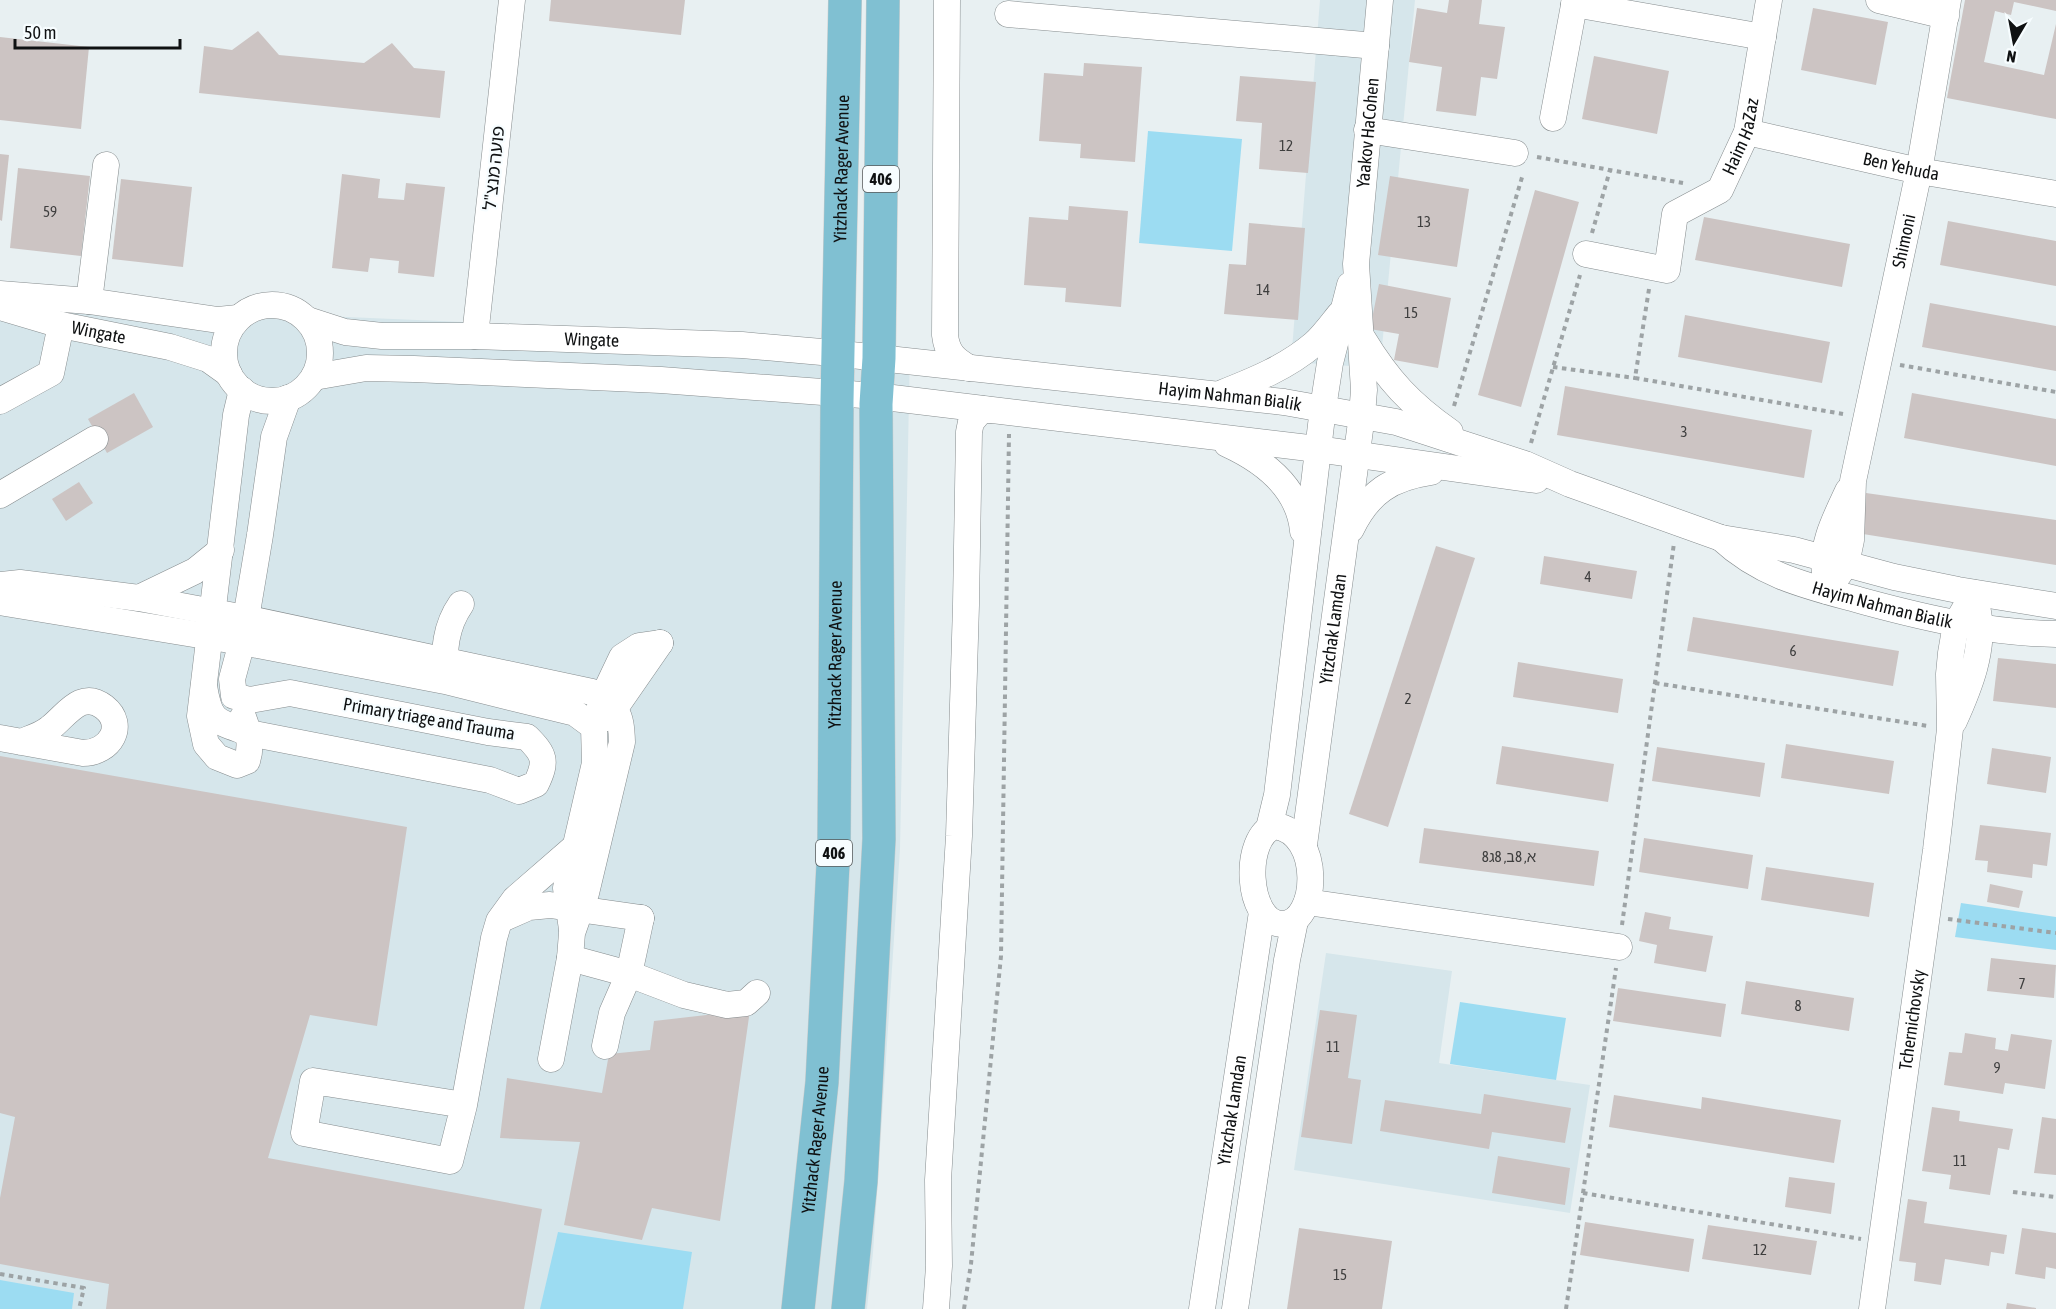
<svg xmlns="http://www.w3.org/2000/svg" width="2056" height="1309" font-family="'Asap Condensed','Noto Sans Hebrew',sans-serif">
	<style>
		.built { fill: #d6e6eb }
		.green { fill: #9cdcf2 }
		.building { fill: #ccc4c3 }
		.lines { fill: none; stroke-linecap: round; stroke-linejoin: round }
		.minor-casing { stroke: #868c8e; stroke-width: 27 }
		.major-casing { stroke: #cacbcb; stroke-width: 34 }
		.path { stroke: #9da3a5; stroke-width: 4; stroke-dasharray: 4.5 4.5; stroke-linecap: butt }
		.minor { stroke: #fff; stroke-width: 26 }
		.major { stroke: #80c0d2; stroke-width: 33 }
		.labels { text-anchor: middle; stroke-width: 4.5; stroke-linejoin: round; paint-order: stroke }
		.number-label { font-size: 15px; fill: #3e3e3e }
		.shield { fill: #f7fdff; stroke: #555859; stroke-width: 1.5 }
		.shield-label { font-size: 16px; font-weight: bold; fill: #0f1112 }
		.street-label { font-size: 18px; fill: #0f1112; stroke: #f7fdff }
	</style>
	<rect width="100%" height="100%" fill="#e8f0f2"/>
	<g class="built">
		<path d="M1320,0H1415L1380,368L1291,362Z"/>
		<path d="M0,284L277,314L748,334L910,348L900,849L873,1253L867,1309H0Z"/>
		<path d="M1326,953L1452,971L1439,1063L1590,1085L1570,1213L1294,1170Z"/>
	</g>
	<g class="green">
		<path d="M1148,131L1242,139L1232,251L1139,243Z"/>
		<path d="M1961,903L2056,917V950L1955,937Z"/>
		<path d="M1460,1002L1566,1018L1556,1080L1450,1064Z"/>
		<path d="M558,1232L692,1252L683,1309H540Z"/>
		<path d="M0,1280L74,1293L72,1309H0Z"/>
	</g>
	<g class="building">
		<path d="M551,0H685L681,35L549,21Z"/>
		<path d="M1449,0H1482L1479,24L1505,27L1497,79L1481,77L1476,116L1436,111L1442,67L1409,62L1417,8L1447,13Z"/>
		<path d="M1965,0H2056V11L2014,2L2011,15L1995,11L1984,62L2044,75L2056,24V119L1947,98Z"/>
		<path d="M1813,8L1888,22L1876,85L1801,70Z"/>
		<path d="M258,31L279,55L364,63L392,43L414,68L445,71L440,118L199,93L204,46L232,50Z"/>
		<path d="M0,37L89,47L81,129L0,120Z"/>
		<path d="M1594,56L1669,71L1657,134L1582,119Z"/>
		<path d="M1084,63L1142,67L1135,162L1080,158L1081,144L1039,141L1044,73L1083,76Z"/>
		<path d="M1240,76L1316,82L1308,173L1259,169L1262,123L1236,121Z"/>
		<path d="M0,154L9,155L2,221L0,220Z"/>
		<path d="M18,168L90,176L81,256L10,248Z"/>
		<path d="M342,174L380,179L378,198L404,200L406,183L445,187L434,277L398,273L399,261L370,258L368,272L332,268Z"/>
		<path d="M1390,176L1469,189L1457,267L1378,255Z"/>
		<path d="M121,179L192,187L183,267L112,259Z"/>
		<path d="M1535,190L1579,202L1521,407L1478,395Z"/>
		<path d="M1069,206L1128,211L1121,307L1065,302L1066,288L1024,285L1029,217L1068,220Z"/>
		<path d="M1704,217L1850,244L1842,287L1695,260Z"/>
		<path d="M1948,221L2056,241V286L1940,265Z"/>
		<path d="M1249,223L1305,228L1298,320L1224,314L1229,264L1246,265Z"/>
		<path d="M1379,284L1451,298L1438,368L1394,360L1399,334L1370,329Z"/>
		<path d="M1930,303L2056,326V371L1922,347Z"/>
		<path d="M1685,315L1830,342L1822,383L1678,357Z"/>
		<path d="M1565,386L1812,430L1804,478L1557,435Z"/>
		<path d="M134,393L153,427L107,453L88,419Z"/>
		<path d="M1912,393L2056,419V466L1904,438Z"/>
		<path d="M79,482L93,503L66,521L52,499Z"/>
		<path d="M1866,493L2056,520V565L1863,534Z"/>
		<path d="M1436,546L1475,558L1388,827L1349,814Z"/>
		<path d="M1544,556L1637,571L1632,599L1540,584Z"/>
		<path d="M1693,617L1899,651L1893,686L1687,651Z"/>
		<path d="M1998,658L2056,664V708L1993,701Z"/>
		<path d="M1518,662L1623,679L1618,713L1513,697Z"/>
		<path d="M1786,744L1894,761L1889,794L1781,778Z"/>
		<path d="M1502,746L1614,764L1608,802L1496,784Z"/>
		<path d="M1657,747L1765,763L1760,797L1652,781Z"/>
		<path d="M1992,748L2051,757L2046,793L1987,784Z"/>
		<path d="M0,756L407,827L377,1026L310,1015L268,1158L542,1209L524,1309H106L109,1284L0,1264V1198L15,1117L0,1113Z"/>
		<path d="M1980,825L2051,833L2047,866L2033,864L2032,878L1987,872L1988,861L1975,860Z"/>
		<path d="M1424,828L1599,851L1594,886L1419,863Z"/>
		<path d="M1644,838L1753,855L1748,889L1639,872Z"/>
		<path d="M1766,867L1874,883L1869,917L1761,900Z"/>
		<path d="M1990,884L2023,891L2019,908L1987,902Z"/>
		<path d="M1645,912L1671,917L1669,929L1713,936L1706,972L1654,963L1657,945L1639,941Z"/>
		<path d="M1991,958L2056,965L2054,998L1987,991Z"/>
		<path d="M1746,981L1854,998L1849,1031L1741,1014Z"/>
		<path d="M1618,988L1726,1004L1721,1037L1613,1021Z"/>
		<path d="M750,1010L720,1221L652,1208L642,1240L564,1225L580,1142L500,1138L507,1078L602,1093L609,1054L650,1050L654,1021Z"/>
		<path d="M1320,1010L1357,1015L1348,1078L1361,1080L1352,1144L1301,1137Z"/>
		<path d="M1965,1033L1996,1038L1995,1049L2008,1051L2011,1034L2052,1040L2045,1089L2005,1083L2003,1094L1944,1085L1949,1052L1962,1053Z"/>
		<path d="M1484,1094L1571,1108L1565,1143L1492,1132L1489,1149L1380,1131L1385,1100L1481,1114Z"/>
		<path d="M1614,1095L1701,1109L1702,1097L1841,1120L1834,1163L1609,1127Z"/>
		<path d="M1932,1107L1960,1111L1959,1121L2013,1129L2009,1150L1998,1148L1990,1195L1949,1189L1951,1175L1922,1171Z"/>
		<path d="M2042,1117L2056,1119V1175L2034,1173Z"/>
		<path d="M1498,1156L1570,1168L1565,1205L1492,1193Z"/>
		<path d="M1789,1177L1835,1183L1831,1214L1785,1207Z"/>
		<path d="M1908,1199L1927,1202L1924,1223L2007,1235L2004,1254L1991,1252L1989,1266L1945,1259L1941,1285L1914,1281L1916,1263L1899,1261Z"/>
		<path d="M1585,1222L1694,1239L1689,1272L1580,1255Z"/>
		<path d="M1708,1225L1817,1241L1811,1275L1702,1259Z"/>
		<path d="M1299,1228L1392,1241L1382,1309H1287Z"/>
		<path d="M2022,1228L2056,1233V1269L2046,1267L2045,1279L2015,1274Z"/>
		<path d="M2007,1303L2036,1308V1309H2006Z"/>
	</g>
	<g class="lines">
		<g class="minor-casing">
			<g id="minor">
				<path d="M947,0L945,335C947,353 954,359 969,368"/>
				<path d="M1879,0L1946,16"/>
				<path d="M1574,4L1763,37"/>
				<path d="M1008,14L1376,46"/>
				<path d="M1553,118L1575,0"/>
				<path d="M1367,130L1515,153"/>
				<path id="s1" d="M1747,132L1919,171L2056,194"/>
				<path id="s2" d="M1586,254L1667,270L1675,214L1720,190L1747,132L1769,0"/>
				<path d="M0,294L89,301L218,320L238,318"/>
				<path d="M89,301L106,165"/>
				<circle cx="272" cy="353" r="48"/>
				<path id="s3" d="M0,307L61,325L170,347L208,359L229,374"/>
				<path id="s4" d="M308,320L345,332L382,336H475L742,345L833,353L1284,402L1396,422L1525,464L1570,484L1721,538L1794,550L1894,577L1958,590L2056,606"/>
				<path d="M475,336L512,0"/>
				<path d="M1363,339C1388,380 1410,404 1450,432"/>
				<path d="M314,377L366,368L414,369L661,380L876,396L1317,449L1536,480"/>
				<path d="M242,390L236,415L200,716L206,744L217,757L237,765L247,761C252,745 249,733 243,717"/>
				<path d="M1222,393C1255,380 1287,367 1314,344C1323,336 1331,325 1339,315"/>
				<path d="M0,401L51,373L61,325"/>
				<path d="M1227,444C1264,461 1299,487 1303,531"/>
				<path d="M0,495L95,439"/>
				<path d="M1351,529C1369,492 1391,478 1431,472"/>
				<path id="s5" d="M1721,538C1764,578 1812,587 1866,602C1929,619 1991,633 2056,634"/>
				<path d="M1825,573C1821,544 1836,517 1848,491"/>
				<path d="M0,585L20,583L139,598L245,618L592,692C617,709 621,711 622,742L586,893L572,933L570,958L551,1059"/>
				<path id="s6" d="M1827,591L1846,564L1851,540L1853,481L1919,171L1948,0"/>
				<path d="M139,598L195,571L221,550"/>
				<path d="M0,602L242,642L445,681L575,713L594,727L595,763L566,888L572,929"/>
				<path d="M445,678C444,650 445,627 461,604"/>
				<path d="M204,686C210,723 216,721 249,733L490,780L519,791L536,784C547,761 545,755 527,737L488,732L290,693L250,700L234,696L232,679L242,642L260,535L274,437L288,398"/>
				<path d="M598,715L602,699L622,657L639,646L660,643"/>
				<path d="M603,719L615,708L660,643"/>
				<path d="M1954,721C1969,688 1985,649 1978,612"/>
				<path d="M0,738L83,753C110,753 127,725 104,707C81,689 66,716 50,728C42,735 31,738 21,742"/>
				<path d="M1275,826C1323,832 1319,924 1282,924C1246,923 1242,836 1275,826Z"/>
				<path d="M1269,828L1277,795L1323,408L1330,363L1350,285"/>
				<path id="s7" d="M1304,845L1362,415L1364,390L1356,264L1380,0"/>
				<path d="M1307,902L1619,947"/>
				<path d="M502,919L529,907L550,905L641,918"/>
				<path d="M570,958L629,974L684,995L727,1005L746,1003L757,993"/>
				<path d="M605,1046L612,1013L629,974L641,918"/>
				<path d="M464,1105L313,1081L304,1133L450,1161L464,1105L494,938L499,921L515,899L576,846"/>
				<path d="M936,1309L939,1266L938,1180L959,836L966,605L969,432L971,422L982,409L989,410"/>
				<path id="s8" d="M1202,1309L1262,912"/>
				<path d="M1235,1309L1287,960L1295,921"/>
				<path id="s9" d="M1872,1309L1936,850L1950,729L1949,674L1951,653L1956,624L1974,593"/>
			</g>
		</g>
		<g class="major-casing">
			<g id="major">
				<path id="s10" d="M798,1309L822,1082L834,844L837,401L845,0"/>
				<path d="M848,1309L861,1181L879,839L876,404L879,358L883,0"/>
			</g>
		</g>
		<g class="path">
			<path d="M1537,157L1683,183"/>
			<path d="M1592,233L1610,170"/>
			<path d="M1649,289L1635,378L1843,414"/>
			<path d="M1900,365L2056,392"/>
			<path d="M1553,367L1635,378"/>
			<path d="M1454,406L1523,174"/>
			<path d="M1531,443L1580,275"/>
			<path d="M1655,683L1928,726"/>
			<path d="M1948,919L2056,933"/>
			<path d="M1622,925L1674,543"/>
			<path d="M2013,1192L2056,1197"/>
			<path d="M1583,1193L1861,1239"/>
			<path d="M0,1274L84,1288L79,1309"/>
			<path d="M964,1309L971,1264L1001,956L1009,434"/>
			<path d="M1566,1309L1616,968"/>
		</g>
		<use href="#minor" class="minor"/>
		<use href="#major" class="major"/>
	</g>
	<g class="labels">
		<g class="number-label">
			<text x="1286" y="151">12</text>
			<text x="50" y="217">59</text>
			<text x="1424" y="227">13</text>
			<text x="1263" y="295">14</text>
			<text x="1411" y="318">15</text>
			<text x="1684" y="437">3</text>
			<text x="1588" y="582">4</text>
			<text x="1793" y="656">6</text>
			<text x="1408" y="704">2</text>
			<text x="1509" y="862">8א, 8ב, 8ג</text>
			<text x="2022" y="989">7</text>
			<text x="1798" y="1011">8</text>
			<text x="1333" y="1052">11</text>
			<text x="1997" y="1073">9</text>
			<text x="1960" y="1166">11</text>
			<text x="1760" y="1255">12</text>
			<text x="1340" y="1280">15</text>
		</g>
		<g class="shield">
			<rect x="863" y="166" width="36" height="26" rx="4.5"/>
			<rect x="816" y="840" width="36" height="26" rx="4.5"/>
		</g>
		<g class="shield-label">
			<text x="881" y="185">406</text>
			<text x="834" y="859">406</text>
		</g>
		<g class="street-label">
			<text dy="6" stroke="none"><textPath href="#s7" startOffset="717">Yaakov HaCohen</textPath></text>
			<text dy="6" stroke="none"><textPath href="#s2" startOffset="248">Haim HaZaz</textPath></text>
			<text dy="6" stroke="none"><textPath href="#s1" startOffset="158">Ben Yehuda</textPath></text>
			<text transform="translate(494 168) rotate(-84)" y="6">פועה מנצ"ל</text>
			<text dy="6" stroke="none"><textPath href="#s10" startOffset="1142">Yitzhack Rager Avenue</textPath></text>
			<text dy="6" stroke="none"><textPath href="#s6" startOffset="362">Shimoni</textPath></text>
			<text dy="6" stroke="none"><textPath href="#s3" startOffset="102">Wingate</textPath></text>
			<text dy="6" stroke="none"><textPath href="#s4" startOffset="286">Wingate</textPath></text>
			<text dy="6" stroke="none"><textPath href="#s4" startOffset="927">Hayim Nahman Bialik</textPath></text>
			<text dy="6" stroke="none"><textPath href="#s5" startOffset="177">Hayim Nahman Bialik</textPath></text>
			<text dy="6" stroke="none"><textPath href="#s7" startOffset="218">Yitzchak Lamdan</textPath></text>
			<text dy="6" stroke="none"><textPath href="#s10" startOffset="656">Yitzhack Rager Avenue</textPath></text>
			<text transform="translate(429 719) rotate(10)" y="6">Primary triage and Trauma</text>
			<text dy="6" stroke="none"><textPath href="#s9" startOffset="292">Tchernichovsky</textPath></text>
			<text dy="6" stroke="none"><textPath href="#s8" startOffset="201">Yitzchak Lamdan</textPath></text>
			<text dy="6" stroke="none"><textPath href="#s10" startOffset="170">Yitzhack Rager Avenue</textPath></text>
		</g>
	</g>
	<g transform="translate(2014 42) rotate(190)" stroke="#f7fdff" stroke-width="4.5" paint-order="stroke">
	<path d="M0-4.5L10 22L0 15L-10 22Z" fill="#0f1112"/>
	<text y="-9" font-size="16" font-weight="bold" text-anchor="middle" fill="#0f1112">N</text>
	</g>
	<path d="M15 39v9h165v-9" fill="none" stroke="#0f1112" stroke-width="3"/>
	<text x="24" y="39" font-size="18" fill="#0f1112" stroke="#f7fdff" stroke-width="4.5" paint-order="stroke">50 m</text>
</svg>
